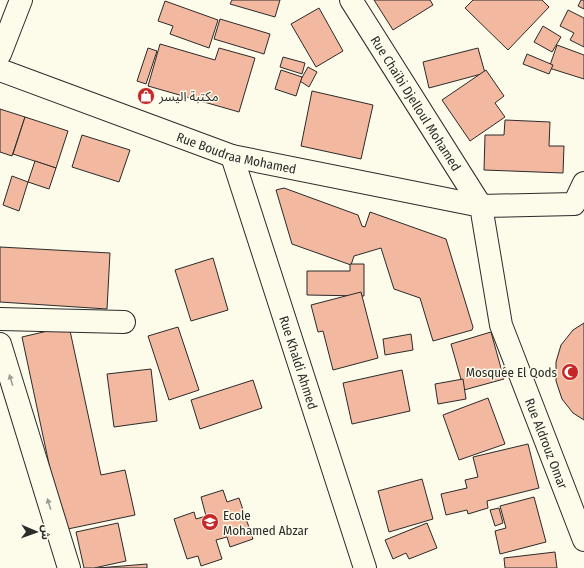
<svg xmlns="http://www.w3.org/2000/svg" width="584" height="568" font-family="'Fira Sans Condensed','Noto Sans Arabic',sans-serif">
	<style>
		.building { fill: #f2b8a0; stroke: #2b2b2b }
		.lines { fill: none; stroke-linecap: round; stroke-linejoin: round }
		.minor-casing { stroke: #2b2b2b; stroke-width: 24 }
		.tertiary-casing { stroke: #2b2b2b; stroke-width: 24 }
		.minor { stroke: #fdfbea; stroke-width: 22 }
		.tertiary { stroke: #fdfbea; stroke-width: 22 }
		.oneway { fill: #9e9d94 }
		.labels { text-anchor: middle; stroke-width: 3; stroke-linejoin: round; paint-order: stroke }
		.poi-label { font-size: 13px; fill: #2b2b2b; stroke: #fdfbea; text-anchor: start }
		.street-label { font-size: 13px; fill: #2b2b2b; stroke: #fdfbea }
	</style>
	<rect width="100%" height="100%" fill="#fdfbea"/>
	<g class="building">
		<path d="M232,0H280L275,17L230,4Z"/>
		<path d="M374,0H430L433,5L393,30Z"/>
		<path d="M473,0H542L549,7L508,50L465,8Z"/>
		<path d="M581,0H584V9L578,6Z"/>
		<path d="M165,1L218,20L209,48L170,34L173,26L158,21Z"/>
		<path d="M319,8L343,51L316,67L291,24Z"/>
		<path d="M568,10L584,18V47L570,40L574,33L560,26Z"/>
		<path d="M220,19L270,34L264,54L214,39Z"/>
		<path d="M543,26L561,37L552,52L534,42Z"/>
		<path d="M160,44L215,60L219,48L255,58L239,112L148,86Z"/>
		<path d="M557,45L584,55V79L549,68Z"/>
		<path d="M148,48L157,51L146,84L137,81Z"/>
		<path d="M478,48L485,73L429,88L423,62Z"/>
		<path d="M527,54L553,65L549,74L523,64Z"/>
		<path d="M283,57L305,63L302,74L280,67Z"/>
		<path d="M308,67L317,72L309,87L300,81Z"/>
		<path d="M281,70L302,77L296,96L275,89Z"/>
		<path d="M486,70L504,96L495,103L505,117L470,141L442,100Z"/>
		<path d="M312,91L373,105L361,159L301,146Z"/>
		<path d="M0,109L25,117L12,156L0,152Z"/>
		<path d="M25,117L68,131L56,168L13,154Z"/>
		<path d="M505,120L550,122L549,146H564L563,173L484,170L485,135H504Z"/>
		<path d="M82,135L130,150L119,182L72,167Z"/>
		<path d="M35,161L56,168L49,189L28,182Z"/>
		<path d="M12,176L28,182L19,211L3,205Z"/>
		<path d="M284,188L358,215L362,226L365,227L370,212L446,239L473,327L472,330L433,341L420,298L394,289L381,248L354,256L351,265L292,244L276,190Z"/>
		<path d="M0,247L110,253L107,309L0,302Z"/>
		<path d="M213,258L228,310L191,321L175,270Z"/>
		<path d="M350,264H364V296L307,295V271H350Z"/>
		<path d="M361,292L378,358L333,370L323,331L318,332L311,305Z"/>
		<path d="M584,323V420L573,413L562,399L556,381V362L561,345L573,330Z"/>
		<path d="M69,326L101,475L125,470L135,515L63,530L22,337Z"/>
		<path d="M178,327L199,390L169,400L148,336Z"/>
		<path d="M491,332L504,379L464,390L451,344Z"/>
		<path d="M411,334L413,350L385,355L383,339Z"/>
		<path d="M151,369L157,421L114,427L107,374Z"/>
		<path d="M402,370L410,411L352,424L343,383Z"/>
		<path d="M463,379L466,399L438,404L435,384Z"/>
		<path d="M253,380L262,408L200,429L191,400Z"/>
		<path d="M488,398L505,444L459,460L443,415Z"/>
		<path d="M528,444L539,488L487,501L488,508L468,514L467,510L446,515L441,494L467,488L465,480L478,477L473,457Z"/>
		<path d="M422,479L433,519L389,532L378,491Z"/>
		<path d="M223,490L227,502L239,498L253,539L230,547L227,537L216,540L222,559L201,566L198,556L187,559L174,519L194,512L196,519L206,516L201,497Z"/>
		<path d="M534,497L546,542L500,554L495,531L506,528L500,506Z"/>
		<path d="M499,508L503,523L495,526L490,510Z"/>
		<path d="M118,523L126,561L94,568H84L76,532Z"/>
		<path d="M427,523L437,548L409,559L406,553L393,559L385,540Z"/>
		<path d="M555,552L557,568H505L504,558Z"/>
		<path d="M147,564V568H98Z"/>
	</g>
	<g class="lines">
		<g class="minor-casing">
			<g id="minor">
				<path id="s1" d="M351,0L481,206L574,204L584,183"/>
				<path d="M0,54L21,0"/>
				<path id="s2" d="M232,156L365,568"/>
				<path d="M0,319L124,322"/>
				<path d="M0,344L69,568"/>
			</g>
		</g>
		<g class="tertiary-casing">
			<g id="tertiary">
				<path id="s3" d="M0,70L232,156L481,206L501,325L584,540"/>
			</g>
		</g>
		<use href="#minor" class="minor"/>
		<use href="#tertiary" class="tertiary"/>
	</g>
	<defs><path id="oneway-solid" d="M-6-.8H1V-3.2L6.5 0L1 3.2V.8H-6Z"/></defs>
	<g class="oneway">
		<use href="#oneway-solid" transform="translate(11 380) rotate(-107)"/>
		<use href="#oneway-solid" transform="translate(49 504) rotate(-107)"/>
	</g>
	<defs>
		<g id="shop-disc" transform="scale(0.9)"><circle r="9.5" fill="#c62828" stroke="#fdfbea"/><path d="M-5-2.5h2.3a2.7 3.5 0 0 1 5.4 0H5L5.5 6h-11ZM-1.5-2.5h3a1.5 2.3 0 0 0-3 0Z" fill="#fff"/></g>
		<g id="mosque-disc" transform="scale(0.9)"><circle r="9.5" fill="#c62828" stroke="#fdfbea"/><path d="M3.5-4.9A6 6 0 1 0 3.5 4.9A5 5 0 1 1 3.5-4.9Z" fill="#fff"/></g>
		<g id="school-disc" transform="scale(0.9)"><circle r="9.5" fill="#c62828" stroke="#fdfbea"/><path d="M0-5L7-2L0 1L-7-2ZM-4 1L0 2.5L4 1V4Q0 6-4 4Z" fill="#fff"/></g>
	</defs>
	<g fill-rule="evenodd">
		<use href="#shop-disc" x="146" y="96"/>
		<use href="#mosque-disc" x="570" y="372"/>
		<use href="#school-disc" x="210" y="522"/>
	</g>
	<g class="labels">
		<g class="poi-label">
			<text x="159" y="101">مكتبة اليسر</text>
			<text x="557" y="377" text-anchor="end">Mosquée El Qods</text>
			<text x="223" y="520">Ecole<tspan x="223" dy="15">Mohamed Abzar</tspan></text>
		</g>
		<g class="street-label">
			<text dy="5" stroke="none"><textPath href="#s1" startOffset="122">Rue Chaïbi Djelloul Mohamed</textPath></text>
			<text dy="5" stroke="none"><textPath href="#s3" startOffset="251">Rue Boudraa Mohamed</textPath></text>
			<text dy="5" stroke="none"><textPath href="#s2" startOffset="217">Rue Khaldi Ahmed</textPath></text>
			<text dy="5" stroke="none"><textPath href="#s3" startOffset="749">Rue Aldrouz Omar</textPath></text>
		</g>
	</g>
	<g transform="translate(36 532) rotate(92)" stroke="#fdfbea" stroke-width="3" paint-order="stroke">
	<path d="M0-3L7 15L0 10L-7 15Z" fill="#2b2b2b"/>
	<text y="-6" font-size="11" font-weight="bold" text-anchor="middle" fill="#2b2b2b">ش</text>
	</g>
</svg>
